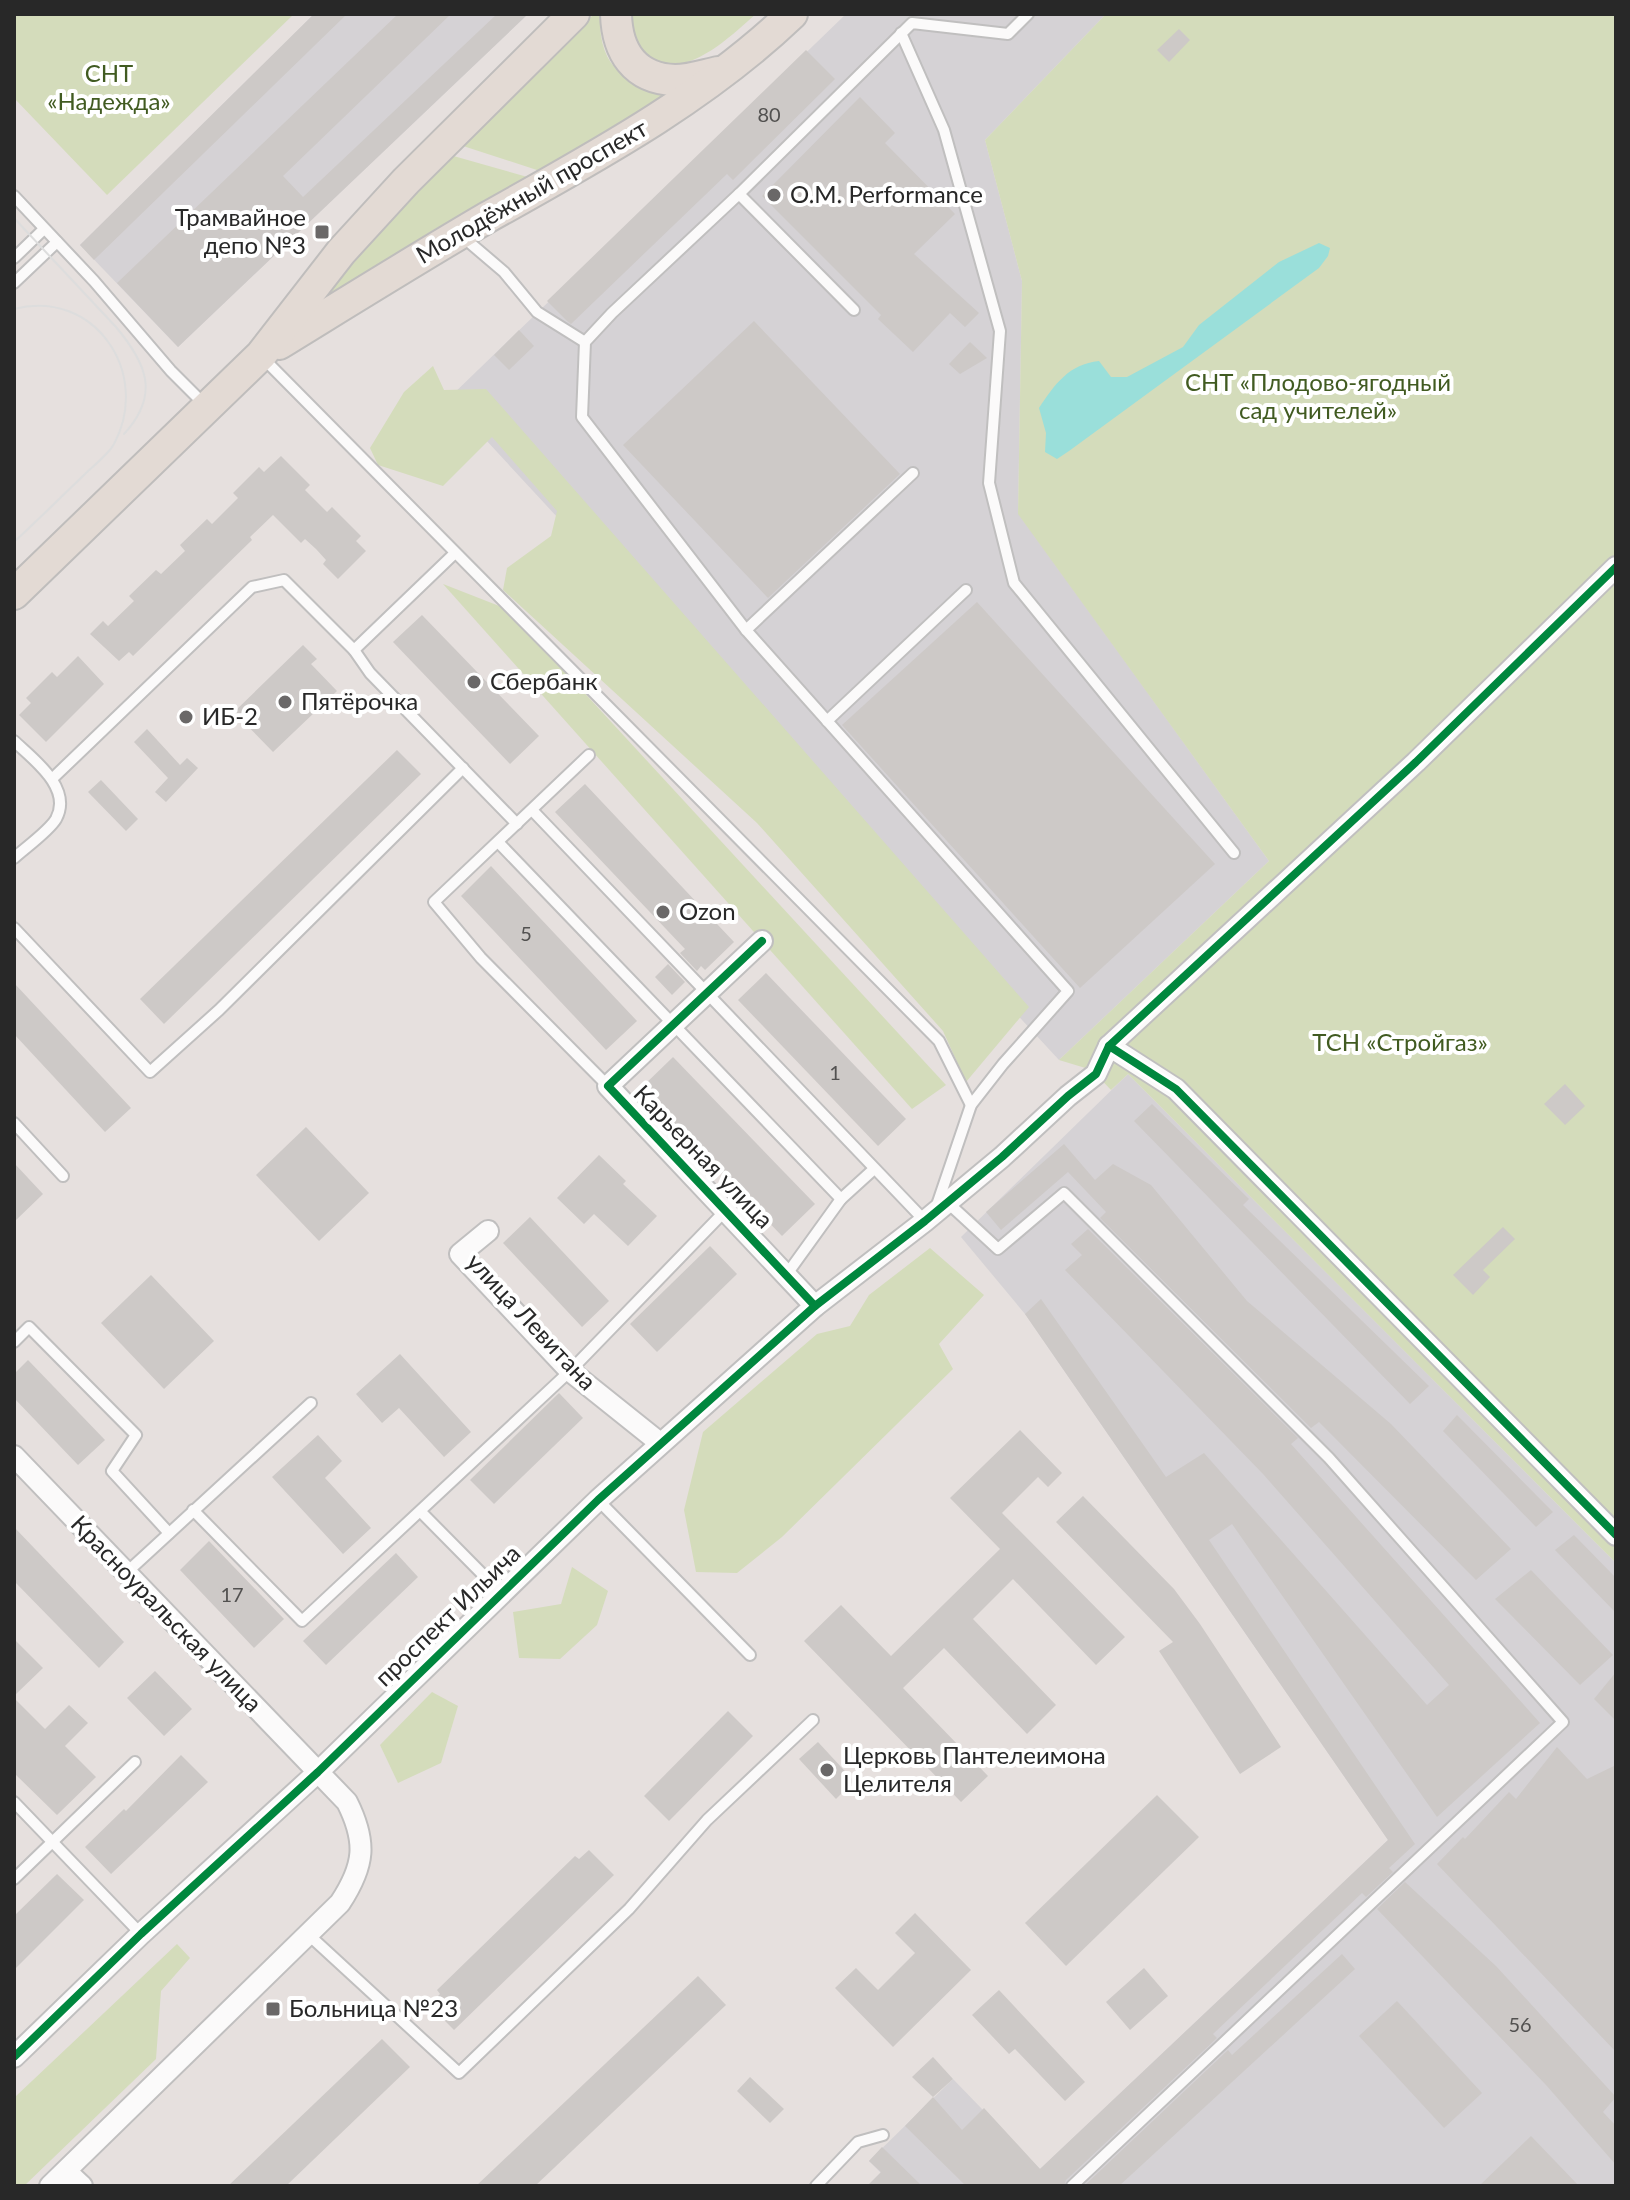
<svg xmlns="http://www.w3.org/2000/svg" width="1630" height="2200" font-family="Lato,sans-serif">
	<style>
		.industrial { fill: #d5d2d5 }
		.green { fill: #d4dcbb }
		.water { fill: #9adfda }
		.building { fill: #cdc9c7 }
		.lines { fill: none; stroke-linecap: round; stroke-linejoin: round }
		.service-casing { stroke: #c0bfbf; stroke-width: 14 }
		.minor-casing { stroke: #c0bfbf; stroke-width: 24 }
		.primary-casing { stroke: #bfbdbc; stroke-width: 34 }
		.service { stroke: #fbfafa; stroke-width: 10 }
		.minor { stroke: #fbfafa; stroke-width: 20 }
		.primary { stroke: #e3dad4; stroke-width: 30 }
		.tram { stroke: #ddd; stroke-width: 2 }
		.cycleway-casing { stroke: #fff; stroke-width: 13 }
		.cycleway { stroke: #00873e; stroke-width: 8 }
		.poi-dot { fill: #6a6868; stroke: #fff; stroke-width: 3 }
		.labels { text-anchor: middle; stroke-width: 8; stroke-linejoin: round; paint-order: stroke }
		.number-label { font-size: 20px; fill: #525150 }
		.park-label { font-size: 24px; fill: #415b21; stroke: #fff }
		.street-label { font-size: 24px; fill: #282828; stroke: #fff }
		.poi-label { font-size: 24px; fill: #282828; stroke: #fff; text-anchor: start }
	</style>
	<rect width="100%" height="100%" fill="#e6e0de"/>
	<g class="industrial">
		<path d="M314,14H528L178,347L80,245Z"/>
		<path d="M846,14H1106L985,140L1022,281L1018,513L1269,861L1059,1060L448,399Z"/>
		<path d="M1128,1074L1616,1563V2186H894L869,2161L953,2079L1040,2169L1388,1840L1025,1314L961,1237Z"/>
	</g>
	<g class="green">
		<path d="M14,14H294L107,195L14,98Z"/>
		<path d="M594,14H600C598,67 624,84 672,94L543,172L460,145Z"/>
		<path d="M631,14H756C729,37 687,81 648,58C634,50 630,29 631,14Z"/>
		<path d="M1106,14H1616V1563L1128,1074L1111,1090L1092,1070L1059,1060L1269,861L1018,514L1022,281L985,140Z"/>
		<path d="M450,155L531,178L435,229L360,277L290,327Z"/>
		<path d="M433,366L444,390L486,389L1029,1007L966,1082L943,1031L757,823L503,590L507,568L551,536L557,511L492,437L443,486L378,465L370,448L404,392Z"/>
		<path d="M443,584L507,609L946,1085L912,1109Z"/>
		<path d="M930,1248L984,1295L939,1344L953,1369L782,1537L737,1573L696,1572L684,1510L703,1432L817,1334L850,1326L869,1295Z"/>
		<path d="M572,1567L608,1591L597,1625L560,1659L519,1658L513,1612L561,1604Z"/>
		<path d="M432,1692L458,1706L441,1763L398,1783L380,1745Z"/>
		<path d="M177,1944L190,1958L161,1991L156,2059L24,2186H14V2098Z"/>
	</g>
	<path class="water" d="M1319,243L1330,248L1328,256L1319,268L1069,451L1057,459L1045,452L1046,433L1039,408C1055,384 1069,364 1099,361L1111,377H1127L1183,347L1199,325L1279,262Z"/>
	<g class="building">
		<path d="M314,14H347L94,260L80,245Z"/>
		<path d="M398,14H451L283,176L303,197L497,14H528L178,347L117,283Z"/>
		<path d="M1179,29L1190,40L1169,62L1157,50Z"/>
		<path d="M806,50L835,79L733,180L727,174L571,324L567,321L547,301Z"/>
		<path d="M860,97L895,133L885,143L955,214L914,254L979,313L965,327L950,313L913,352L878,319L881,315L762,196Z"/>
		<path d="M754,321L900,474L768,598L623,445Z"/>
		<path d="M519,330L534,346L509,370L494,355Z"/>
		<path d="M970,342L987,358L960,374L949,364Z"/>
		<path d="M281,456L310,485L305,490L327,512L332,507L361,536L356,541L366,551L338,579L323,564L326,560L316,549L305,539L301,543L273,515L250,537L252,540L133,656L129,652L119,661L90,634L103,621L108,626L134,601L129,596L156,570L161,574L185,551L180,545L207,519L212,524L238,498L233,493L259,467L264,472Z"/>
		<path d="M977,602L1215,864L1080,988L842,725Z"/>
		<path d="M422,615L539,736L510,764L393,642Z"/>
		<path d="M303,645L317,659L311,664L337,691L273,752L234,712Z"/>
		<path d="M78,656L104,684L46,742L19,715L31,703L26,698L52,672L57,677Z"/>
		<path d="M147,729L180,765L187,758L198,768L166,802L155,792L168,778L134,742Z"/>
		<path d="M397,750L421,774L164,1024L140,999Z"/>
		<path d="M101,780L138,819L126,831L88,792Z"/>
		<path d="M585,784L734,942L705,970L701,966L697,971L680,953L685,949L555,812Z"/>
		<path d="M491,866L637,1021L606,1050L461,896Z"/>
		<path d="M668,964L685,982L672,995L655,977Z"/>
		<path d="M766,973L906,1119L878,1146L738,1000Z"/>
		<path d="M14,983L131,1108L105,1132L14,1034Z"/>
		<path d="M673,1057L815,1204L782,1236L640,1089Z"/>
		<path d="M1565,1084L1585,1106L1565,1125L1544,1104Z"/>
		<path d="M1152,1104L1249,1199L1243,1205L1429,1386L1410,1404L1134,1121Z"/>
		<path d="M306,1127L369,1193L319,1241L256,1175Z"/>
		<path d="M1064,1144L1095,1180L1113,1164L1151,1185L1247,1301L1391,1424L1511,1549L1476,1580L1319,1422L1311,1428L1100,1218L1106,1212L1068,1172L1001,1230L986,1212Z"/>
		<path d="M599,1155L626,1181L623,1184L657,1216L628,1246L594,1214L584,1224L557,1198Z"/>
		<path d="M14,1163L43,1194L14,1222Z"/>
		<path d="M530,1217L609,1301L582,1327L503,1243Z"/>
		<path d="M1503,1227L1515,1239L1483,1270L1490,1277L1473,1295L1453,1275Z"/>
		<path d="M1088,1229L1298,1438L1291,1444L1540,1723L1437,1817L1232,1524L1209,1540L1415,1844L1389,1868L1393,1872L1366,1897L1362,1893L1213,2034L1217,2038L1066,2180L1064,2186H966L905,2126L933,2097L962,2130L984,2108L1040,2169L1388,1840L1025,1314L1041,1299L1166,1477L1204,1453L1427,1705L1449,1685L1263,1474L1065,1270L1082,1255L1071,1244Z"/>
		<path d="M710,1246L737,1274L657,1352L630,1324Z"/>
		<path d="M151,1275L214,1341L164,1389L101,1323Z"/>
		<path d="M400,1354L471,1432L444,1457L399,1408L382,1423L356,1394Z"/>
		<path d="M28,1360L105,1440L78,1465L14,1398V1374Z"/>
		<path d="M559,1393L583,1418L494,1504L470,1480Z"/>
		<path d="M1457,1415L1553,1512L1536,1527L1443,1431Z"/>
		<path d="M1020,1430L1062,1473L1048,1487L1038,1477L1002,1513L1125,1637L1096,1665L1013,1579L973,1619L1056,1705L1027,1734L944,1648L903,1688L988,1776L961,1802L804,1641L841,1605L891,1656L1000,1549L950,1498Z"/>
		<path d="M318,1435L342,1461L325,1478L371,1528L343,1554L272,1477Z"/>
		<path d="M1083,1496L1174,1589L1200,1624L1281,1747L1240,1774L1159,1651L1173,1642L1056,1522Z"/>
		<path d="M14,1527L124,1642L99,1668L14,1581Z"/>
		<path d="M1574,1535L1616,1578V1613L1555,1550Z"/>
		<path d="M209,1541L284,1619L254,1648L180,1570Z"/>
		<path d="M396,1553L418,1577L326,1665L303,1641Z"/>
		<path d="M1531,1570L1613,1655L1580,1685L1495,1599Z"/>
		<path d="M14,1639L43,1668L14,1696Z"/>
		<path d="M155,1671L192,1709L164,1736L127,1698Z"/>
		<path d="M1616,1672V1721L1594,1699Z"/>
		<path d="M14,1698L45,1729L69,1705L88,1723L65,1746L96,1777L57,1815L14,1773Z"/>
		<path d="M728,1711L753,1736L669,1821L644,1796Z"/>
		<path d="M818,1742L854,1781L836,1799L799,1759Z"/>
		<path d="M1557,1747L1587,1779L1616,1765V2052L1437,1864L1463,1837L1465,1839L1509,1792L1516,1799Z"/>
		<path d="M181,1755L208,1782L111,1874L85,1847L124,1809L126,1811Z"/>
		<path d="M1157,1795L1199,1837L1066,1966L1025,1923Z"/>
		<path d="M589,1850L614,1875L454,2030L429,2005L440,1994L437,1990L575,1856L579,1859Z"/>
		<path d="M57,1874L84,1900L14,1970V1916Z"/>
		<path d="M1405,1882L1496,1966L1616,2097L1603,2112L1616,2126V2165L1546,2085L1377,1909Z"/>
		<path d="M915,1913L971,1970L893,2047L835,1988L856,1968L878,1990L915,1953L895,1933Z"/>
		<path d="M1342,1954L1355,1969L1119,2186H1084L1228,2050L1232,2055Z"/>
		<path d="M1144,1968L1168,1996L1130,2030L1106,2002Z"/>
		<path d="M698,1976L726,2005L535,2186H476Z"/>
		<path d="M999,1990L1085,2082L1065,2101L1015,2049L1009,2054L972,2015Z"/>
		<path d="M1397,2001L1482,2093L1444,2128L1359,2036Z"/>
		<path d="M382,2039L410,2067L286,2186H228Z"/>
		<path d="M933,2057L953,2079L933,2097L912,2077Z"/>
		<path d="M750,2077L784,2109L770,2123L737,2091Z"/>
		<path d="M1531,2136L1579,2186H1479Z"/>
		<path d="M882,2147L922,2186H867L881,2172L869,2161Z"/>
	</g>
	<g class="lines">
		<g class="service-casing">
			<g id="service">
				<path d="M901,33L944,130L1000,331L989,483L1014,583L1234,853"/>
				<path d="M739,194L912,23L1008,34L1028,14"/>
				<path d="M14,196L94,281L171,371L204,404"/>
				<path d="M463,237L504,272L537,312L585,342"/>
				<path d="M14,258L44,229"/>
				<path d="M14,283L57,242"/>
				<path d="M854,310L739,194L612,313L585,342L582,417L746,630L1068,991L1003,1064L971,1105L937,1205"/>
				<path d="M262,357L939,1041L971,1105"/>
				<path d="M746,630L913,473"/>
				<path d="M354,650L370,673L517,824"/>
				<path d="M827,721L966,590"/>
				<path d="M14,741C33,759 73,788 56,819C49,831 25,848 14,858"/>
				<path d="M589,755L434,902L481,958L608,1086"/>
				<path d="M53,778L252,587L284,580L354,650L455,553"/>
				<path d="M532,810L925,1221"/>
				<path d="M498,842L841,1199L874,1169"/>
				<path d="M14,928L150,1072L219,1010L463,768"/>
				<path d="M14,1123L63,1176"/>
				<path d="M947,1202L998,1249L1064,1193L1329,1458L1563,1722L1072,2186"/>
				<path d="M787,1274L841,1199"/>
				<path d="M14,1342L29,1327L136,1435L112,1471L169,1533"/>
				<path d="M598,1500L750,1655"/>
				<path d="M193,1510L302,1621L570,1371L725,1211"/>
				<path d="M421,1512L500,1592"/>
				<path d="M126,1573L311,1403"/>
				<path d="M14,1802L141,1934"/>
				<path d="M14,1879L135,1762"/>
				<path d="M310,1936L459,2073L629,1909L707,1820L813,1720"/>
				<path d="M816,2186L858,2142L883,2135"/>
			</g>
		</g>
		<g class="minor-casing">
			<g id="minor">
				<path d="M762,941L608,1086L815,1306"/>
				<path d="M1109,1046L1176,1089L1616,1535"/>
				<path d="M488,1231L460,1254L570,1371L660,1443"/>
				<path d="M14,1456L347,1802C367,1842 365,1865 340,1903L50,2186"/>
				<path d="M14,2057L141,1934L318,1772L598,1500L815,1306L925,1221L1002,1157L1068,1096L1096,1074L1109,1046L1416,762L1616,567"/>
				<path d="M66,2171L82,2186"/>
			</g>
		</g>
		<g class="primary-casing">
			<g id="primary">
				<path d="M616,14C617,51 634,79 675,80C689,80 704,75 718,72"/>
				<path d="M279,344C349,301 418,258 488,217C595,157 703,99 792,14"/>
				<path d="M14,594L261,355L341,252L406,181L574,14"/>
			</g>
		</g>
		<use href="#service" class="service"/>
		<use href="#minor" class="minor"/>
		<use href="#primary" class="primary"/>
		<g class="tram">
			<path d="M14,218L116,327C147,364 160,395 124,434"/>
			<path d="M14,309C94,288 152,373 114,444C108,455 94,465 85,474C61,497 38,520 14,542"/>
		</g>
		<g class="cycleway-casing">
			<g id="cycleway">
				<path d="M762,941L608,1086L815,1306"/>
				<path d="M1109,1046L1176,1089L1616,1535"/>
				<path d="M14,2057L141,1934L318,1772L598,1500L815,1306L925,1221L1002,1157L1068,1096L1096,1074L1109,1046L1416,762L1616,567"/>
			</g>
		</g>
		<use href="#cycleway" class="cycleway"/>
	</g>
	<g class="poi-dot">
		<circle cx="774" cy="195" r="8"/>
		<rect x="314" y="224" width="16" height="16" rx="4"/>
		<circle cx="474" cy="682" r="8"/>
		<circle cx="285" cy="702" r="8"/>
		<circle cx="186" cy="717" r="8"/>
		<circle cx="663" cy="912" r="8"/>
		<circle cx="827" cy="1770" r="8"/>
		<rect x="265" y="2001" width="16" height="16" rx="4"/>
	</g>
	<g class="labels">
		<g class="number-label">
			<text x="769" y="122">80</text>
			<text x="526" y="941">5</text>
			<text x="835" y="1080">1</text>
			<text x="232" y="1602">17</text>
			<text x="1520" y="2032">56</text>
		</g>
		<g class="park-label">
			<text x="109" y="82">СНТ<tspan x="109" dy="28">«Надежда»</tspan></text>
			<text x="1318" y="391">СНТ «Плодово-ягодный<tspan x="1318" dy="28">сад учителей»</tspan></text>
			<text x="1400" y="1051">ТСН «Стройгаз»</text>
		</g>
		<g class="street-label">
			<text transform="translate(532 192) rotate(-30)" y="8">Молодёжный проспект</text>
			<text transform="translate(703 1157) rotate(46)" y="8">Карьерная улица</text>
			<text transform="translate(531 1322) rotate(47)" y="8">улица Левитана</text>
			<text transform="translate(166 1614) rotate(46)" y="8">Красноуральская улица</text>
			<text transform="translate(448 1616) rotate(-44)" y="8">проспект Ильича</text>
		</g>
		<g class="poi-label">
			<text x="790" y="203">O.M. Performance</text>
			<text x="306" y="226" text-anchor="end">Трамвайное<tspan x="306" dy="28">депо №3</tspan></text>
			<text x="490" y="690">Сбербанк</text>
			<text x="301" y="710">Пятёрочка</text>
			<text x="202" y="725">ИБ-2</text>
			<text x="679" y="920">Ozon</text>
			<text x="843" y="1764">Церковь Пантелеимона<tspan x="843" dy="28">Целителя</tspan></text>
			<text x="289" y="2017">Больница №23</text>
		</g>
	</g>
	<rect width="1630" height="2200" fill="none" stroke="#282828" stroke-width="32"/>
</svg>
